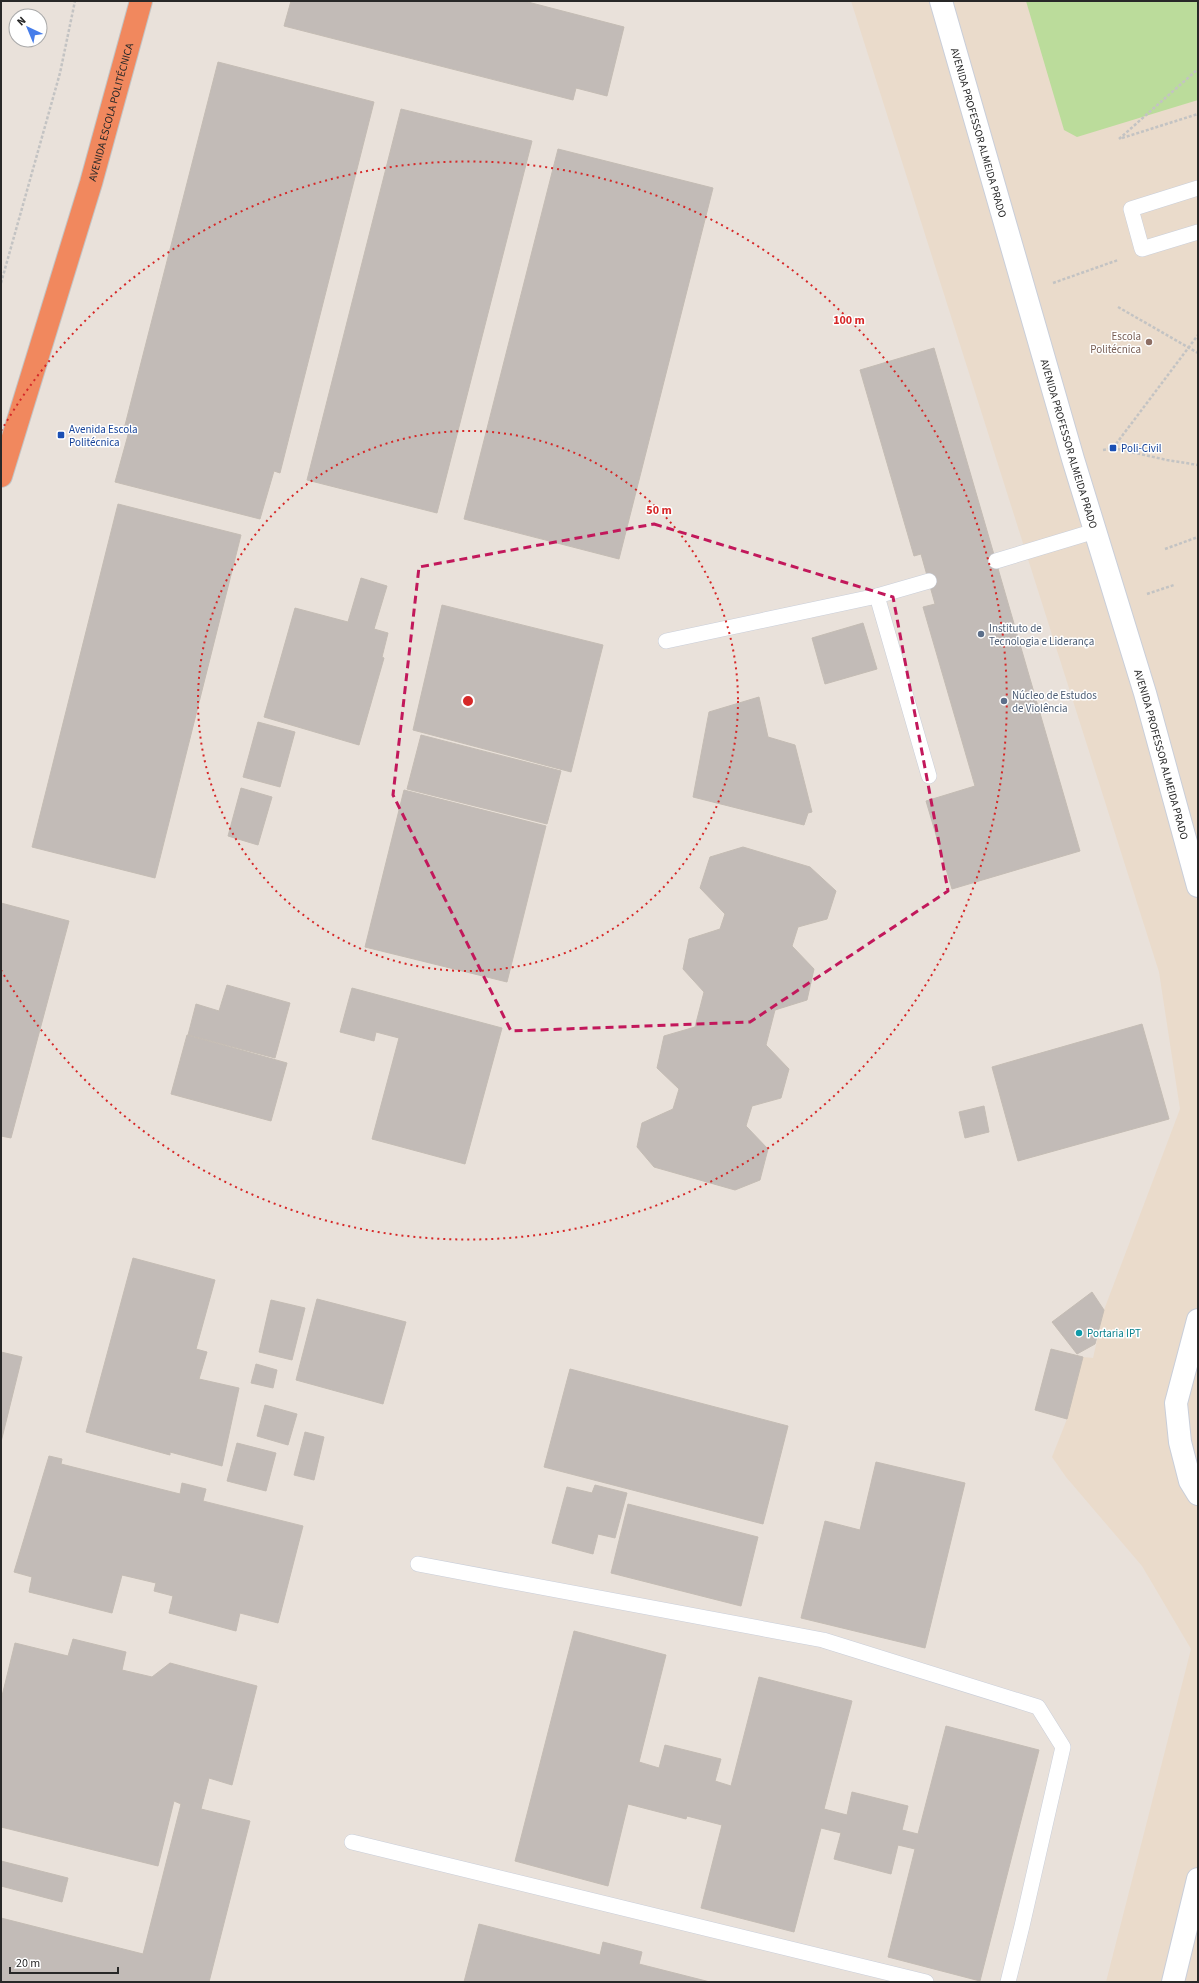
<svg xmlns="http://www.w3.org/2000/svg" width="1199" height="1983" font-family="'Source Sans 3',sans-serif">
	<style>
		.education { fill: #eadbcb }
		.green { fill: #bbdc9b }
		.building { fill: #c2bbb7; stroke: #c4bcb4 }
		.lines { fill: none; stroke-linecap: round; stroke-linejoin: round }
		.lane-casing { stroke: #c9ced9; stroke-width: 16 }
		.secondary-casing { stroke: #c9ced9; stroke-width: 24 }
		.highway-casing { stroke: #c3c3c3; stroke-width: 24 }
		.path { stroke: #c3c3c3; stroke-width: 2.5; stroke-dasharray: 3 2; stroke-linecap: butt }
		.lane { stroke: #fff; stroke-width: 15 }
		.secondary { stroke: #fff; stroke-width: 22 }
		.highway { stroke: #f1885e; stroke-width: 22 }
		.marked { fill: none; stroke: #c2185b; stroke-width: 3; stroke-dasharray: 8 5; stroke-linejoin: round }
		.ring { fill: none; stroke: #d62828; stroke-width: 2; stroke-dasharray: 2 4 }
		.education-dot { fill: #8d6e63; stroke: #fff; stroke-width: 1.5 }
		.transit-dot { fill: #1a4fb4; stroke: #fff; stroke-width: 1.5 }
		.service-dot { fill: #5c6f8a; stroke: #fff; stroke-width: 1.5 }
		.culture-dot { fill: #0f9aa8; stroke: #fff; stroke-width: 1.5 }
		.labels { text-anchor: middle; stroke-width: 3; stroke-linejoin: round; paint-order: stroke }
		.street-label { font-size: 11px; fill: #282828; stroke: #fff }
		.education-label { font-size: 11px; fill: #785e54; stroke: #fff; text-anchor: end }
		.transit-label { font-size: 11px; fill: #164399; stroke: #fff; text-anchor: start }
		.service-label { font-size: 11px; fill: #4e5e75; stroke: #fff; text-anchor: start }
		.culture-label { font-size: 11px; fill: #0d838f; stroke: #fff; text-anchor: start }
		.centre { fill: #d62828; stroke: #fff; stroke-width: 2 }
		.ring-label { font-size: 12px; text-anchor: middle; font-weight: bold; fill: #d62828; stroke: #fff; stroke-width: 3; stroke-linejoin: round; paint-order: stroke }
	</style>
	<rect width="100%" height="100%" fill="#e9e1da"/>
	<path class="education" d="M851,1H1198V1982H1106L1191,1649L1142,1566L1066,1477L1052,1457L1067,1419L1083,1357L1093,1358L1104,1310L1180,1109L1159,972Z"/>
	<path class="green" d="M1026,1H1198V100L1077,137L1064,130Z"/>
	<g class="building">
		<path d="M291,1H524L624,27L607,96L576,88L573,100L284,26Z"/>
		<path d="M218,62L374,102L280,473L274,471L260,519L115,482L128,435L123,433Z"/>
		<path d="M401,109L532,141L437,513L307,480Z"/>
		<path d="M558,149L713,188L619,559L464,519Z"/>
		<path d="M934,348L1080,851L952,889L926,801L975,786L923,607L935,604L921,554L914,556L860,370Z"/>
		<path d="M118,504L241,535L155,878L32,847Z"/>
		<path d="M361,578L387,586L374,629L388,633L382,657L384,658L359,745L264,717L295,608L348,622Z"/>
		<path d="M442,605L603,645L571,772L413,730Z"/>
		<path d="M863,623L877,669L825,684L812,638Z"/>
		<path d="M759,697L768,737L795,745L812,812L808,813L804,825L693,797L709,712Z"/>
		<path d="M258,722L295,732L280,787L243,777Z"/>
		<path d="M421,735L561,771L547,824L407,789Z"/>
		<path d="M241,788L272,797L258,845L228,836Z"/>
		<path d="M404,790L546,826L507,982L365,947Z"/>
		<path d="M743,847L810,867L836,891L827,919L798,927L792,946L814,969L807,1000L775,1010L766,1045L789,1069L781,1098L752,1106L746,1126L768,1149L760,1180L735,1190L654,1167L637,1147L642,1123L673,1109L679,1089L657,1068L664,1036L695,1027L704,992L683,969L689,939L720,929L725,914L700,888L710,857Z"/>
		<path d="M1,903L69,921L11,1138L1,1136Z"/>
		<path d="M227,985L290,1003L275,1058L188,1035L196,1004L219,1011Z"/>
		<path d="M352,988L502,1028L465,1164L372,1139L399,1038L376,1032L374,1041L340,1032Z"/>
		<path d="M1142,1024L1169,1119L1018,1161L992,1067Z"/>
		<path d="M187,1035L287,1063L271,1121L171,1094Z"/>
		<path d="M984,1106L989,1132L965,1138L959,1112Z"/>
		<path d="M133,1258L215,1280L196,1349L207,1352L199,1379L239,1388L222,1466L170,1452V1455L86,1432Z"/>
		<path d="M1092,1292L1104,1310L1095,1344L1077,1354L1052,1322Z"/>
		<path d="M317,1299L406,1322L383,1404L296,1380Z"/>
		<path d="M271,1300L305,1308L292,1360L259,1352Z"/>
		<path d="M1051,1349L1083,1357L1067,1419L1035,1410Z"/>
		<path d="M1,1352L22,1357L1,1442Z"/>
		<path d="M256,1364L277,1370L273,1388L251,1383Z"/>
		<path d="M570,1369L788,1426L763,1524L544,1467Z"/>
		<path d="M265,1405L297,1414L288,1445L257,1436Z"/>
		<path d="M305,1432L324,1437L314,1480L294,1475Z"/>
		<path d="M237,1443L276,1453L266,1491L227,1481Z"/>
		<path d="M49,1456L62,1459L61,1464L180,1494L182,1483L206,1489L203,1501L303,1526L278,1623L240,1613L236,1631L169,1613L173,1596L154,1591L156,1583L122,1575L112,1613L29,1592L32,1577L14,1572Z"/>
		<path d="M876,1462L965,1483L925,1648L801,1618L825,1521L860,1530Z"/>
		<path d="M595,1485L627,1493L615,1538L598,1534L593,1554L552,1543L567,1487L592,1493Z"/>
		<path d="M628,1504L758,1537L741,1606L611,1573Z"/>
		<path d="M574,1631L666,1655L639,1762L659,1768L665,1745L721,1759L715,1781L731,1786L759,1677L852,1701L824,1809L847,1815L852,1792L908,1806L902,1830L918,1834L946,1726L1039,1750L980,1981L888,1957L915,1849L898,1845L891,1874L834,1859L841,1833L821,1828L794,1932L701,1908L722,1825L687,1816L686,1819L628,1804L608,1886L515,1861Z"/>
		<path d="M73,1639L126,1652L122,1670L152,1677L170,1663L257,1686L232,1785L209,1778L201,1809L250,1821L209,1982H1V1918L143,1954L181,1804L174,1801L158,1866L1,1827V1700L15,1643L68,1656Z"/>
		<path d="M1,1861L68,1878L62,1902L1,1886Z"/>
		<path d="M479,1924L600,1955L603,1942L642,1952L639,1964L710,1982H464Z"/>
	</g>
	<g class="lines">
		<g class="lane-casing">
			<g id="lane">
				<path d="M1198,188L1131,209L1142,249L1198,232"/>
				<path d="M996,561L1095,531"/>
				<path d="M877,596L929,581"/>
				<path d="M666,641L877,596L929,776"/>
				<path d="M418,1564L823,1640L1038,1707L1063,1747L1022,1926L1008,1982"/>
				<path d="M352,1842L926,1982"/>
			</g>
		</g>
		<g class="secondary-casing">
			<g id="secondary">
				<path id="s1" d="M941,1L1073,459L1145,693L1198,886"/>
				<path d="M1198,1320L1176,1403L1180,1442L1190,1481L1198,1494"/>
				<path d="M1173,1982L1198,1879"/>
			</g>
		</g>
		<g class="highway-casing">
			<g id="highway">
				<path id="s2" d="M1,476L91,183L141,1"/>
			</g>
		</g>
		<g class="path">
			<path d="M1122,138L1198,114"/>
			<path d="M1119,139L1198,69"/>
			<path d="M1,283L60,73L75,1"/>
			<path d="M1053,283L1118,260"/>
			<path d="M1118,307L1198,353"/>
			<path d="M1113,448L1198,335"/>
			<path d="M1103,450L1113,448L1167,460L1198,465"/>
			<path d="M1165,549L1198,537"/>
			<path d="M1147,594L1174,585"/>
		</g>
		<use href="#lane" class="lane"/>
		<use href="#secondary" class="secondary"/>
		<use href="#highway" class="highway"/>
	</g>
	<path class="marked" d="M654,524L893,597L948,891L750,1022L511,1031L393,795L419,567Z"/>
	<g class="ring">
		<circle cx="468" cy="701" r="270"/>
		<path d="M1 431A539 539 0 1 1 1 970"/>
	</g>
	<circle class="education-dot" cx="1149" cy="342" r="4"/>
	<g class="transit-dot">
		<rect x="57" y="431" width="8" height="8" rx="2"/>
		<rect x="1109" y="444" width="8" height="8" rx="2"/>
	</g>
	<g class="service-dot">
		<circle cx="981" cy="634" r="4"/>
		<circle cx="1004" cy="701" r="4"/>
	</g>
	<circle class="culture-dot" cx="1079" cy="1333" r="4"/>
	<g class="labels">
		<g class="street-label">
			<text dy="4" stroke="none"><textPath href="#s2" startOffset="380">AVENIDA ESCOLA POLITÉCNICA</textPath></text>
			<text dy="4" stroke="none"><textPath href="#s1" startOffset="137">AVENIDA PROFESSOR ALMEIDA PRADO</textPath></text>
			<text dy="4" stroke="none"><textPath href="#s1" startOffset="461">AVENIDA PROFESSOR ALMEIDA PRADO</textPath></text>
			<text dy="4" stroke="none"><textPath href="#s1" startOffset="785">AVENIDA PROFESSOR ALMEIDA PRADO</textPath></text>
		</g>
		<g class="education-label">
			<text x="1141" y="340">Escola<tspan x="1141" dy="13">Politécnica</tspan></text>
		</g>
		<g class="transit-label">
			<text x="69" y="433">Avenida Escola<tspan x="69" dy="13">Politécnica</tspan></text>
			<text x="1121" y="452">Poli-Civil</text>
		</g>
		<g class="service-label">
			<text x="989" y="632">Instituto de<tspan x="989" dy="13">Tecnologia e Liderança</tspan></text>
			<text x="1012" y="699">Núcleo de Estudos<tspan x="1012" dy="13">de Violência</tspan></text>
		</g>
		<g class="culture-label">
			<text x="1087" y="1337">Portaria IPT</text>
		</g>
	</g>
	<circle cx="468" cy="701" r="6" class="centre"/>
	<g class="ring-label">
		<text x="849" y="324">100 m</text>
		<text x="659" y="514">50 m</text>
	</g>
	<rect width="1199" height="1983" fill="none" stroke="#282828" stroke-width="4"/>
	<g transform="translate(28 28) rotate(316)"><circle r="19" fill="#ffffff" stroke="#a9a9a9"/>
	<path d="M0-3L7 15L0 10L-7 15Z" fill="#467dea"/>
	<text y="-6" font-size="11" font-weight="bold" text-anchor="middle" fill="#282828">N</text>
	</g>
	<path d="M10 1967v6h108v-6" fill="none" stroke="#282828" stroke-width="2"/>
	<text x="16" y="1967" font-size="12" fill="#282828" stroke="#ffffff" stroke-width="3" paint-order="stroke">20 m</text>
</svg>
